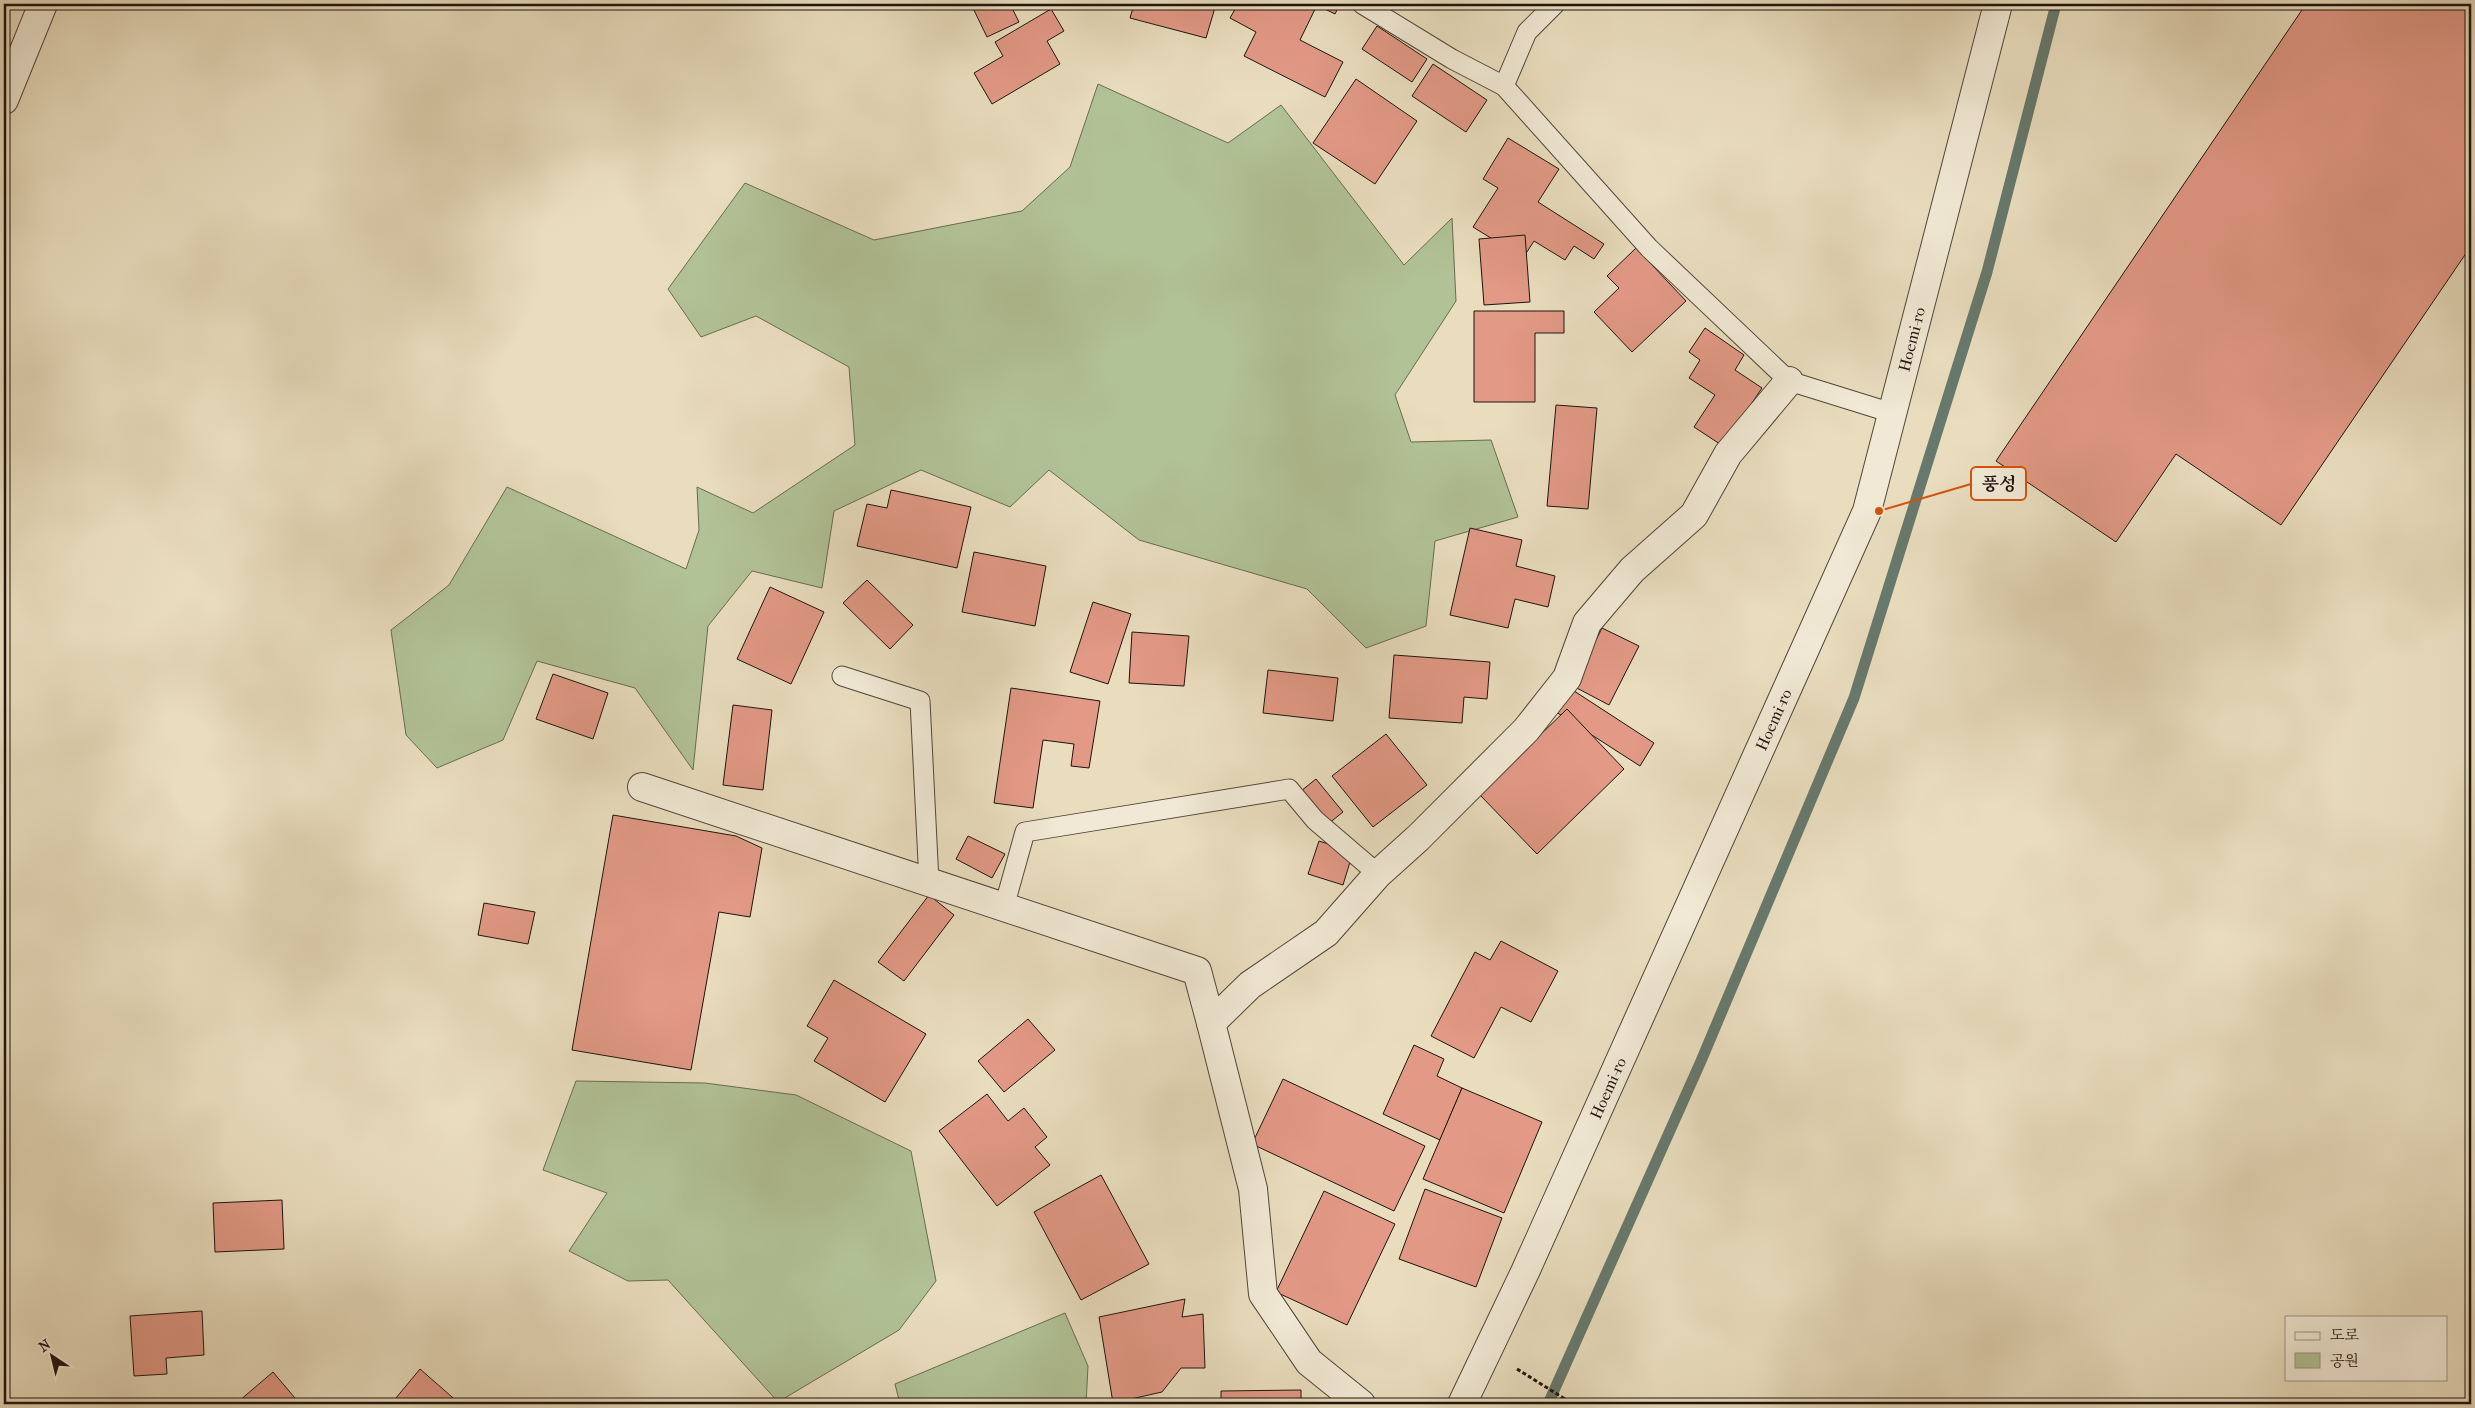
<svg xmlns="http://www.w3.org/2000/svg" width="2475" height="1408" font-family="'IM FELL French Canon','Noto Serif KR',serif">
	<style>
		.green { fill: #b1c296; stroke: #686b52 }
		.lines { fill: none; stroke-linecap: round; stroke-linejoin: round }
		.stream { stroke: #67796d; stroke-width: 11 }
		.building { fill: #e29986; stroke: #1e140e }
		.service-casing { stroke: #51463a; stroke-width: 21 }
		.minor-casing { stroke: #51463a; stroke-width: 30 }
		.tertiary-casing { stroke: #51463a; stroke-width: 30 }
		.path { stroke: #1e140e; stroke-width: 3; stroke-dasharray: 4 2.5; stroke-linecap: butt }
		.service { stroke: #f1e9d5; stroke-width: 19 }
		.minor { stroke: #f1e9d5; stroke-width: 28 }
		.tertiary { stroke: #f1e9d5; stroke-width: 28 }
		.labels { text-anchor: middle; stroke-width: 5; stroke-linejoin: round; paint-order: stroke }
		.street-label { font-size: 16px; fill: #1e140e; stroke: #f1e9d5 }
		.leader { fill: none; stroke: #d4520c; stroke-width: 2 }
		.callout-dot { fill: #d4520c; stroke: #f1e9d5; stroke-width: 2 }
		.callout { fill: #f1e9d5; stroke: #d4520c; stroke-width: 2 }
		.callout-label { font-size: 18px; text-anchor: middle; font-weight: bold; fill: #1e140e }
	</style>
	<rect width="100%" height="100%" fill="#e9ddbe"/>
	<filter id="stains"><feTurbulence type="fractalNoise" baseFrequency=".004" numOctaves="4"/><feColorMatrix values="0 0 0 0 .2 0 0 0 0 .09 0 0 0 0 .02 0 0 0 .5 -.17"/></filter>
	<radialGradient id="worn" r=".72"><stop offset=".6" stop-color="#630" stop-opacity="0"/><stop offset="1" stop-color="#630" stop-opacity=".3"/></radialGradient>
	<g class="green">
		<path d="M1098,84L1228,143L1281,105L1404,265L1452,218L1456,301L1395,395L1411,442L1491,440L1518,517L1435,541L1426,626L1366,648L1307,589L1139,540L1049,470L1010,507L921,470L834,511L822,588L752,571L708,626L693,770L635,688L537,661L503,740L437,768L406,735L391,630L449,585L507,487L686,569L699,530L697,487L753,513L855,445L849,367L756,316L701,337L668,289L745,183L874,240L1022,211L1070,167Z"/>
		<path d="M576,1081L705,1083L796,1095L911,1151L936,1281L899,1330L778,1402L668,1280L628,1281L569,1251L607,1193L543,1170Z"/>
		<path d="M1065,1313L1088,1366L1086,1404H900L895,1384Z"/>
	</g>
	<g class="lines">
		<path class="stream" d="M1548,1404L1701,1061L1854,698L1987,272L2056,4"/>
	</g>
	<g class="building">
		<path d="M971,4H1010L1019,22L987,37Z"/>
		<path d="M1134,4H1216L1206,38L1130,18Z"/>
		<path d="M1238,4H1340L1335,14L1317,5L1300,40L1343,62L1325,97L1244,56L1256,32L1230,18Z"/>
		<path d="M2306,4H2471V246L2281,525L2176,454L2116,542L1996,461Z"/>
		<path d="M1051,9L1064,31L1047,41L1060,64L992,104L974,73L1003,56L995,42Z"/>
		<path d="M1377,26L1427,59L1412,82L1362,49Z"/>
		<path d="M1433,64L1487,100L1466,132L1412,96Z"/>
		<path d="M1356,79L1417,121L1375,184L1313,143Z"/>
		<path d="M1508,138L1559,169L1538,202L1604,244L1594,259L1574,246L1565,260L1534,241L1523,258L1473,227L1498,188L1483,179Z"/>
		<path d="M1525,235L1530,302L1484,305L1479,239Z"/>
		<path d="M1636,248L1686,301L1632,352L1594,312L1619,288L1607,276Z"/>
		<path d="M1474,311H1564V333H1535V402H1474Z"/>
		<path d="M1705,328L1744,355L1735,370L1762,388L1723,446L1694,427L1715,395L1689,378L1700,360L1689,352Z"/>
		<path d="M1556,405L1597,408L1588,509L1547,506Z"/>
		<path d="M891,490L971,507L957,568L857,546L867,504L887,508Z"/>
		<path d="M1470,528L1522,540L1516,566L1555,576L1548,607L1515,599L1508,628L1450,615Z"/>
		<path d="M974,552L1046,566L1035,626L962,612Z"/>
		<path d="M867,580L913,625L890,649L843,603Z"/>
		<path d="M770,587L824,612L791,684L737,659Z"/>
		<path d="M1093,602L1131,614L1108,684L1070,672Z"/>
		<path d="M1602,628L1639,646L1609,705L1573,686Z"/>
		<path d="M1132,632L1189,636L1184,686L1129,683Z"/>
		<path d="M1394,655L1490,662L1487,699L1464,697L1462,723L1389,718Z"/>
		<path d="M1268,670L1338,678L1333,721L1263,713Z"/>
		<path d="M553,674L608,693L593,739L536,719Z"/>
		<path d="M1568,687L1654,743L1640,766L1553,710Z"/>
		<path d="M1011,688L1100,701L1089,768L1071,766L1074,744L1043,740L1033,808L994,803Z"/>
		<path d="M733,705L772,710L763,790L723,785Z"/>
		<path d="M1567,709L1624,769L1537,854L1479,794Z"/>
		<path d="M1386,734L1427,785L1373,827L1332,776Z"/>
		<path d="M1316,779L1343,812L1328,824L1301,791Z"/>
		<path d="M613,815L736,836L762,848L750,917L719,912L691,1070L572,1050Z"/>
		<path d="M968,836L1005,854L992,878L956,859Z"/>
		<path d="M1319,841L1353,852L1343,885L1308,874Z"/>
		<path d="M929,895L954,915L904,981L878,962Z"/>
		<path d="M484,903L535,912L528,944L478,935Z"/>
		<path d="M1501,941L1558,971L1531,1022L1501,1007L1474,1058L1431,1036L1475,952L1490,960Z"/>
		<path d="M834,980L926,1034L885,1102L814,1061L828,1038L807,1026Z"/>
		<path d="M1028,1019L1055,1050L1004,1092L978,1061Z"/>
		<path d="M1414,1045L1444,1059L1437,1076L1462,1088L1440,1140L1383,1114Z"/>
		<path d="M1283,1079L1425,1146L1394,1211L1252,1144Z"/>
		<path d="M1462,1088L1542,1122L1504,1213L1423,1179Z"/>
		<path d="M987,1094L1008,1121L1024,1108L1047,1137L1035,1147L1050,1165L997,1206L939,1131Z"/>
		<path d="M1101,1175L1149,1264L1081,1300L1034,1212Z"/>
		<path d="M1425,1189L1502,1218L1476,1287L1399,1259Z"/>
		<path d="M1324,1191L1395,1224L1347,1325L1276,1292Z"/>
		<path d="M282,1200L284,1249L215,1252L213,1203Z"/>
		<path d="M1185,1299L1182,1317L1203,1314L1205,1368H1181L1162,1392L1113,1403L1099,1317Z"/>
		<path d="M202,1311L204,1355L166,1358L167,1374L134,1376L130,1316Z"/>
		<path d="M420,1369L460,1404H391Z"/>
		<path d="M273,1372L300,1404H242L239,1401Z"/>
		<path d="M1301,1390V1404H1221V1391Z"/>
	</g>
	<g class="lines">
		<g class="service-casing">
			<g id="service">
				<path d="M1362,4L1452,59L1504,86L1649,248L1789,381L1892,413"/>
				<path d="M1504,86L1527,32L1555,4"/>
				<path d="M842,676L920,701L929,882"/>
				<path d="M1004,907L1025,832L1289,789L1315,820L1378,874"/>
			</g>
		</g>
		<g class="minor-casing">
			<g id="minor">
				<path d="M642,787L1197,971L1211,1023"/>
				<path d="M1361,1404L1309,1362L1263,1294L1253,1189L1211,1023L1250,985L1326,933L1378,874L1418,838L1526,730L1567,678L1587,623L1632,570L1694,515L1728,454L1789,381"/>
			</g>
		</g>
		<g class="tertiary-casing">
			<g id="tertiary">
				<path d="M4,100L43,4"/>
				<path id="s1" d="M1462,1404L1525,1272L1867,511L1998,4"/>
			</g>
		</g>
		<path class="path" d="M1517,1369L1573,1404"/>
		<use href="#service" class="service"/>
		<use href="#minor" class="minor"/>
		<use href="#tertiary" class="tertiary"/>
	</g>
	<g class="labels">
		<g class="street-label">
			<text dy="6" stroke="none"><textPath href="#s1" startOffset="1158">Hoemi-ro</textPath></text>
			<text dy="6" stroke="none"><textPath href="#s1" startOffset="752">Hoemi-ro</textPath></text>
			<text dy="6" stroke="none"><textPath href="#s1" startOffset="348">Hoemi-ro</textPath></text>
		</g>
	</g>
	<path class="leader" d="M1879 511L1971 484"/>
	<circle class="callout-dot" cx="1879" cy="511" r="5"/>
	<rect class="callout" x="1971" y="467" width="55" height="33" rx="5"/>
	<g class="callout-label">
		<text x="1999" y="490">풍성</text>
	</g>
	<rect width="2475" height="1408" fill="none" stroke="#e9ddbe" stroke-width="20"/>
	<rect x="5" y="5" width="2465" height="1398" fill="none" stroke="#1e140e" stroke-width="2.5"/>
	<rect x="10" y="10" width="2455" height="1388" fill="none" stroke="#1e140e"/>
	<rect x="2285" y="1316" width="162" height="65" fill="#f1e9d5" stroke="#9d9485"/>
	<rect x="2295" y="1332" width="25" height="8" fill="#f1e9d5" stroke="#9d9485"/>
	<text x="2330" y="1340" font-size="15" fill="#1e140e">도로</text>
	<rect x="2295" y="1353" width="25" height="15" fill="#b1c296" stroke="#9d9485"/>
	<text x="2330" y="1366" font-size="15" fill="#1e140e">공원</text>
	<g transform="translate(52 1356) rotate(325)" stroke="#f1e9d5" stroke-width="4" paint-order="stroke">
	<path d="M0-4L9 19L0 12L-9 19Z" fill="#1e140e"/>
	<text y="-8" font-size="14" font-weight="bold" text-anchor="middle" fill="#1e140e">N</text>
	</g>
	<rect width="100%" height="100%" filter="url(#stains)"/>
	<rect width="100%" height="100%" fill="url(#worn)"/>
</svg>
